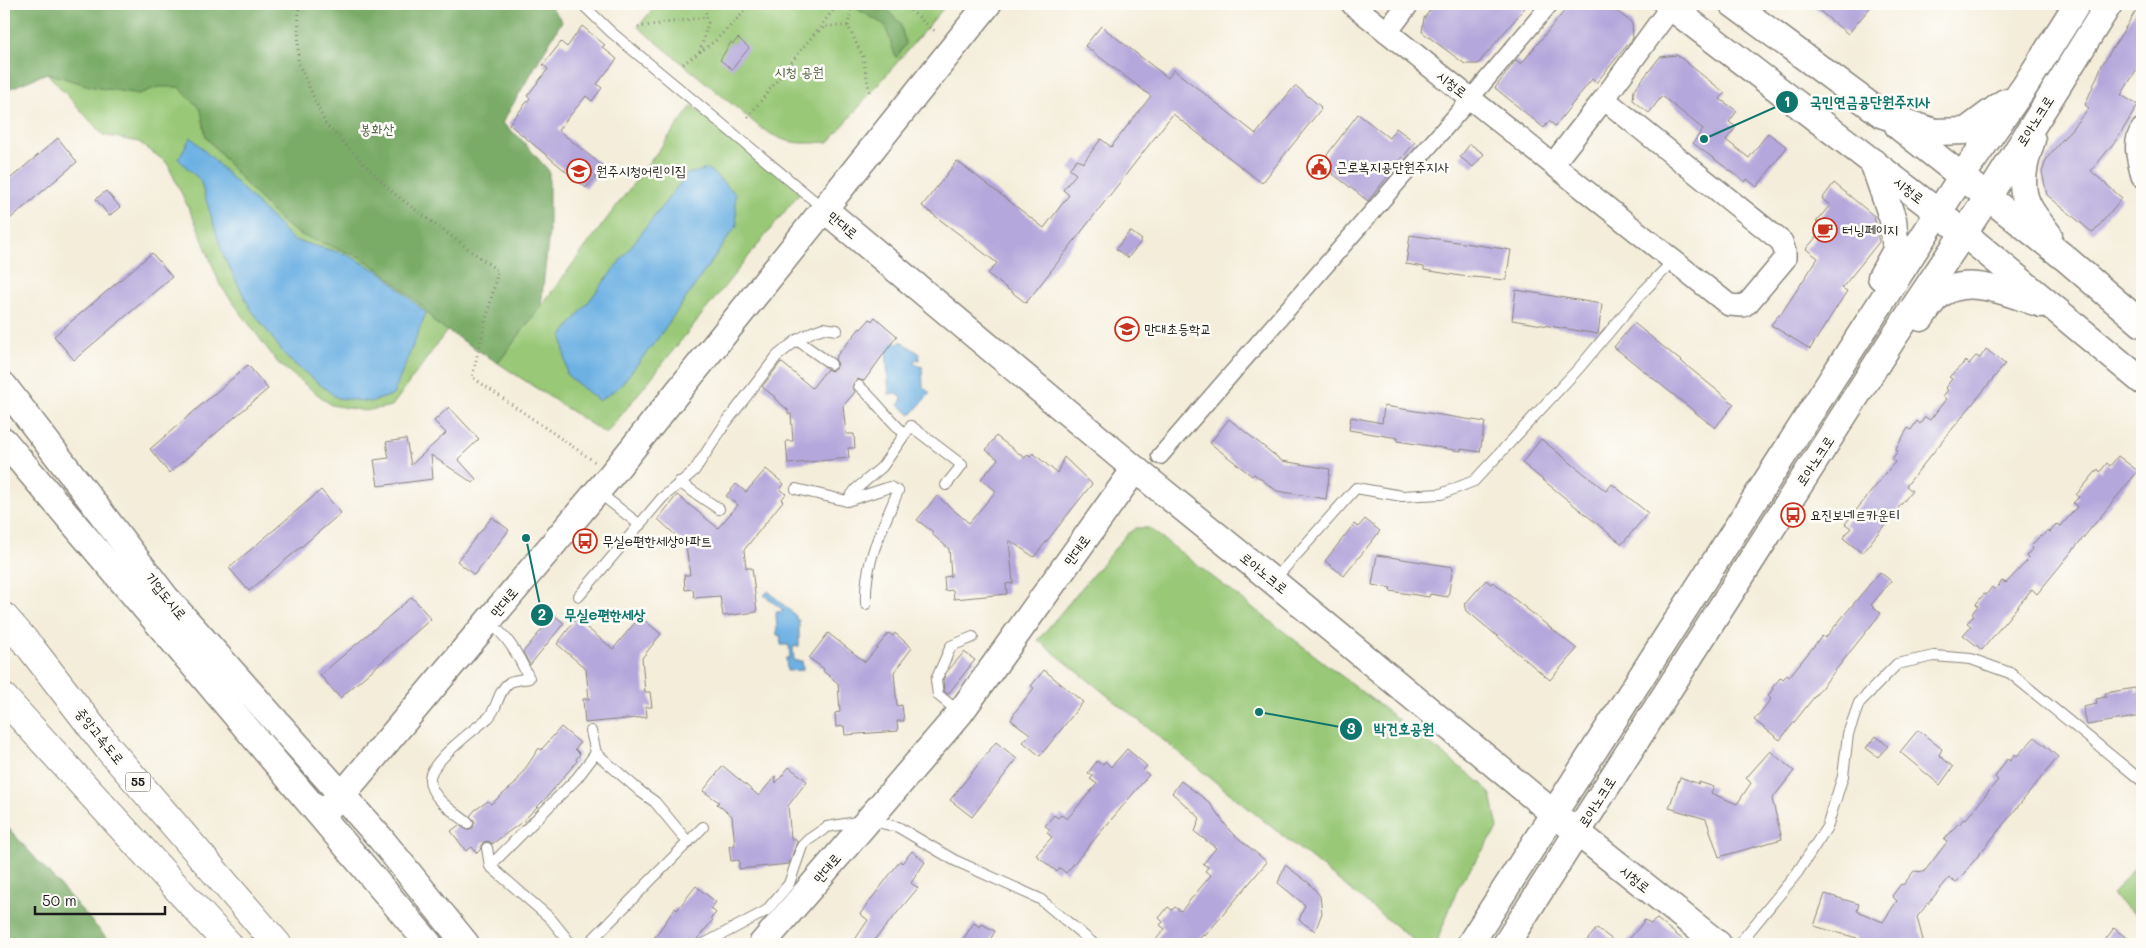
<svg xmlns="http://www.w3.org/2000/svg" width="2146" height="948" font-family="Mali,'Poor Story',sans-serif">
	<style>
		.green { fill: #99c877; stroke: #5a724a }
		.forest { fill: #7aac68; stroke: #4b6442 }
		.water { fill: #6db1e3; stroke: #446680 }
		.building { fill: #b4a7db }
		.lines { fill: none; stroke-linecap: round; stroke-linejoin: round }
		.service-casing { stroke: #88847b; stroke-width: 12 }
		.pedestrian-casing { stroke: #88847b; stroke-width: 19 }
		.minor-casing { stroke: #88847b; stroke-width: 24 }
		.tertiary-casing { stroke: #88847b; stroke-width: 29 }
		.motorway-casing { stroke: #88847b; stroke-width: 30 }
		.path { stroke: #88847b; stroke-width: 3; stroke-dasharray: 1 4; stroke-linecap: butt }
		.service { stroke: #fff; stroke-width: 10 }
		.pedestrian { stroke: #fff; stroke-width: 16 }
		.minor { stroke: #fff; stroke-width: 21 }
		.tertiary { stroke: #fff; stroke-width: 26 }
		.motorway { stroke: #fff; stroke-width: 28 }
		.labels { text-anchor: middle; stroke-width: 5; stroke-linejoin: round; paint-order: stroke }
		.shield { fill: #fdfcf7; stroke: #605f5e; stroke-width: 1 }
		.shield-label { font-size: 12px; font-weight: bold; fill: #1c1c1c }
		.park-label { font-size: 14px; fill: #4e6140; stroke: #fdfcf7 }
		.street-label { font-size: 14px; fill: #1c1c1c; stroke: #fdfcf7 }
		.poi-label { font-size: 14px; fill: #1c1c1c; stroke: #fdfcf7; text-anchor: start }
		.leader { fill: none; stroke: #0f766e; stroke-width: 2 }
		.callout-dot { fill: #0f766e; stroke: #fdfcf7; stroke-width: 2 }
		.mark-label { font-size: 15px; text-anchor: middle; font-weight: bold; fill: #fff }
		.callout-label { font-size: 15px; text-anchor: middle; font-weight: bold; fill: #0f766e; stroke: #fdfcf7; stroke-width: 5; stroke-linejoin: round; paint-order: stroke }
	</style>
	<rect width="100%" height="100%" fill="#fdfcf7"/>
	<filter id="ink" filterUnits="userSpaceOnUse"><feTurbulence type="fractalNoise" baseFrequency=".02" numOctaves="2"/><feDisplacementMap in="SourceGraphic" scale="10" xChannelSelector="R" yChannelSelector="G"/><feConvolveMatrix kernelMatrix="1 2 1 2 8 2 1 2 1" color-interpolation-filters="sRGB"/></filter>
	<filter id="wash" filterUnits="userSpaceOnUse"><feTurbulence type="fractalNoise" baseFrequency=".0096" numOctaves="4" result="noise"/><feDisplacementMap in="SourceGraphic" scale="20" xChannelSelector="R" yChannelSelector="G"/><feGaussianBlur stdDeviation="1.12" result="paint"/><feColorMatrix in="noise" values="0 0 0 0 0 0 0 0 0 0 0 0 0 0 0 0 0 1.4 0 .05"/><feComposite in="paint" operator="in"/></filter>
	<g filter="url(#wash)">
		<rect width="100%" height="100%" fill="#f4edda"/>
		<g class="green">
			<path d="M657,4H947L829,142C799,144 787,145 761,128L638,27Z"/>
			<path d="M110,23L454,321L392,406L365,411L331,405L278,363L220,285L198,228L167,163L139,142L103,135L47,73Z"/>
			<path d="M692,106L802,190L606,434L498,363Z"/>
			<path d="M1136,528H1149L1482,784L1491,795L1498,828L1459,885L1436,944H1418L1038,640L1127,534Z"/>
			<path d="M2142,858V920L2112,895Z"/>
		</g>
		<g class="forest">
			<path d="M4,4H549L562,21L502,123L520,138L549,171V232L541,306L498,363L435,323L424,308L383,272L360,257L301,235L283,223L244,182L206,137L201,110L179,87H158L139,94L93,87L47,73L4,91Z"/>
			<path d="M855,4H881L900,23L906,44L896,58L885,25L855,8Z"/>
			<path d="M4,823L112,944H4Z"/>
		</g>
		<g class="water">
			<path d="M191,137L293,240L346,254L382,273L426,313L393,395L371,402L337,398L288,359L250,308L223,255L200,180L178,159Z"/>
			<path d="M708,169L735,193L737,225L656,341L619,387L599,401L567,375L562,336L687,174Z"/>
			<path d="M885,335L898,344L901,341L920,354L919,360L916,359L914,362L920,367L922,366L923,387L930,393L911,415L899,405L902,398L896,393L889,394Z"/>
			<path d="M768,591L796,616V620H799V646L793,647L794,661H802L803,670L787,671L786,658H790L789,645H781L780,635H777L776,612L784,611L764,595Z"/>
		</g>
		<g id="blocks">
			<g class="building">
				<path d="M1435,4H1528L1478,64H1465L1422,32L1424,18Z"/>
				<path d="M1570,4H1608L1632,23L1633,38L1596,83L1592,79L1555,126L1549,121L1544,128L1495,88L1516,60L1521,64Z"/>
				<path d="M1811,4H1873L1848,34Z"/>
				<path d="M2140,4H2142V61L2121,95L2138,105L2117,139L2091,171L2122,198L2093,233L2047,195L2042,172L2047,158L2089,108L2085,105L2102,65Z"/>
				<path d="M582,26L605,45L602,47L617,59L597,84L602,88L592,101L586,96L558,130L604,167L586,188L509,124L530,98L527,96L548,69L543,65L561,42L567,47Z"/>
				<path d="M1101,26L1168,78L1174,70L1256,134L1294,87H1297L1321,107L1320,108L1321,109L1262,183L1173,114L1026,303L988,274L997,263L922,206L957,161L1044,228L1069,195L1063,190L1076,174L1069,169L1077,159L1083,163L1101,139L1111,147L1151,96L1085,46Z"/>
				<path d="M738,38L749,48L732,69L720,60L731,42L733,44Z"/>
				<path d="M1677,55L1725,93L1720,99L1737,111L1729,122L1736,127L1726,140L1749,158L1768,133L1787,147L1757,187L1747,179L1745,182L1693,143L1703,129L1662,96L1649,113L1633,100L1634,90L1660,57Z"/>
				<path d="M1358,114L1389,138L1396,128L1415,142L1368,201L1320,164Z"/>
				<path d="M58,138L77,162L4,224V184Z"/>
				<path d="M1470,144L1484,154L1473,167L1460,157Z"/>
				<path d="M1834,183L1874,216L1879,242L1842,288L1847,291L1810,349L1771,325L1779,314H1781L1818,258L1806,249L1824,228L1816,222L1830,205L1822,199Z"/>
				<path d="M106,191L120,207L109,216L96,199Z"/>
				<path d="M1130,231L1142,240L1128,258L1116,249Z"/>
				<path d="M1410,235L1511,250L1506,280L1461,276L1424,270V267L1406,264Z"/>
				<path d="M152,253L172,277L74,360L54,336Z"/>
				<path d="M1516,290L1602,304L1598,334L1512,320Z"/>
				<path d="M875,317L897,336L864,381L857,379L854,382L852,388L855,392L843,406L846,434H854L855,448H848L849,458L788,464L786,441H793L791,414H788V410L774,398L775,397L762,387L781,362L812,388L827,369L831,371L836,368L838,364L835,359L838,354L860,328L861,329L870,319L872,321Z"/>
				<path d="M1634,323L1734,404L1715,428L1614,347Z"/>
				<path d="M1986,349L2005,364L1906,486L1912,491L1862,553L1843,538L1851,528L1845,524L1895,462L1892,459L1898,451L1895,450L1908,428L1911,430L1917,421L1920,424L1925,417L1930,420L1946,399L1943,396L1948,390L1945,388L1952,379L1949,377L1966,361L1969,364L1976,356L1980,358Z"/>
				<path d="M248,365L268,389L169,473L150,449Z"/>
				<path d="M1384,406L1485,422L1480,452L1461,449V451L1397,441L1398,438L1349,430L1351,417L1382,423Z"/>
				<path d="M449,407L479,439L458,459L476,479L473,483L431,455L433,479L378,486L374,460L389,458L386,442L406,439L411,465L446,433L434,421Z"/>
				<path d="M1229,419L1282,461L1330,469L1326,499L1277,491L1254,474L1252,476L1210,443Z"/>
				<path d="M996,436L1025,458L1028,454L1030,456L1033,453L1057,473L1064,457L1092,484L1034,557L1009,540L1013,583L1006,584L1007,594L954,599L953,590L945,591L944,577L951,576L949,549L932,534L933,532L917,520L937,496L969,523L996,491L981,479L998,459L986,450Z"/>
				<path d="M1541,439L1606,491L1612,484L1648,513L1622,544L1522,463Z"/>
				<path d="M2118,456L2138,471L2037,594L2032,589L1982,650L1963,635L1971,626L1967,623L1974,615L1972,613L1978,606L1976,604L1984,594L1986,595L1992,587L1995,590L2002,581L2006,583L2029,559L2026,556L2033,548L2031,546L2040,536L2042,537L2047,530L2050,532L2057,524L2061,526L2077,507L2073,503L2079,497L2076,495L2083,487L2098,469L2100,472L2107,463L2110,466Z"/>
				<path d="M766,469L784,484L780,490L786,494L781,500L783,501L744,550L746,568H752L757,612L723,616L720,596L694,598L693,589L685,590L684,575H690L686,545L658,519L677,495L718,528L738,505L726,496L736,484L746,492Z"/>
				<path d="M321,490L341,513L249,591L229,568Z"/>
				<path d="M492,517L509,530L474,575L457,561Z"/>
				<path d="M1365,519L1380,531L1344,576L1325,561L1354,524L1358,527Z"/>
				<path d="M1377,555L1453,567L1448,597L1430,594L1429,597L1390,591L1391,588L1372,585Z"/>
				<path d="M1880,572L1891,581L1871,605L1881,613L1780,740L1754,720L1771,699L1768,696L1773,689L1772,688L1781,677L1783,679L1787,675L1789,677L1822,636L1825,638Z"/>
				<path d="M1486,580L1491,584L1493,582L1577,649L1550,680L1467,611L1465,604Z"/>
				<path d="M412,597L431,619L340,698L320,675Z"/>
				<path d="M554,615L564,623L530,665L523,652Z"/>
				<path d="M576,619L613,649L638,619L641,622L643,619L661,634L642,658L645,692H650L652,707H646L647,717L585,723L583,699H589L586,669L557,644Z"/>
				<path d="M828,633L865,662L889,633L893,636L895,633L912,648L894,672L897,706L902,705L904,721H897L898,731L845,735L844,726L836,727L835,713L840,712L838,683L823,671L824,669L809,658Z"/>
				<path d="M964,652L975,660L948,694L944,691L943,681L946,673Z"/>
				<path d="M1044,670L1083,702L1040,756L1023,742L1030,734L1011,720L1015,712L1034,688L1031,686Z"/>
				<path d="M2135,688L2136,692L2142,691V716L2087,725L2083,707L2097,704L2096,699L2106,697L2105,693Z"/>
				<path d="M561,727L580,743L575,749L580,754L576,759L577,761L547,797L522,822L492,844L489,841L483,842L480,850L477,853L472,847L466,851L451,831L459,825L467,830L473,828L475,821L470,816L475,810L488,801L491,804L515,784L539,748L541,750Z"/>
				<path d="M1918,730L1942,749L1939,755L1953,767L1940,785L1900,752Z"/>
				<path d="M1876,736L1888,746L1878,757L1866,748Z"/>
				<path d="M2035,737L2058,757L1956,883L1949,878L1917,917L1924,944H1859L1857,938L1814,926L1825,894L1859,904L1857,911L1883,922L1897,901L1892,896L1901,884L1903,885L1914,871L1924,872L1947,842L1944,840L1958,824L1959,825L1963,819L1965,820L1998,780L1995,777L2007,759L2010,761L2015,754L2017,756Z"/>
				<path d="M996,742L1017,759L972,817L950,800Z"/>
				<path d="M1127,749L1147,766L1143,770L1149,775L1066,873L1060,868L1057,872L1036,855L1052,837L1047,833L1050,829L1045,826L1054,815L1058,818L1061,815L1067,819L1097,784L1090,779L1093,776L1088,773L1097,761L1102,765L1105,761L1111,767Z"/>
				<path d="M1770,751L1794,771L1772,799L1782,839L1719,857L1706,819L1669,808L1680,777L1699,784V782L1714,787L1711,793L1737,804L1751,783L1746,778Z"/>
				<path d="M723,766L759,796L775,776L776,783L789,767L807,781L788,806L791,839H796L797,842L789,864L739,869V860L731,861L729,846H735L732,816L717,804L719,802L703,791Z"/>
				<path d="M1181,781L1209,802L1230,831L1267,862L1205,936L1203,935L1194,944H1152L1165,929L1160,925L1163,922L1159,918L1168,907L1172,910L1175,907L1181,911L1211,875L1205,871L1208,867L1203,864L1216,848L1195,832L1200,818L1172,793Z"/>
				<path d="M912,851L925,862L911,883L918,888L871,944H852L868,920L860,914L900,861L902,863Z"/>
				<path d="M1285,865L1309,883L1320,896L1322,913L1315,931L1299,920L1305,905L1278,883Z"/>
				<path d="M696,886L716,902L711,908L716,913L711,918L713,920L693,944H650L675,908L677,910Z"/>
				<path d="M1657,919L1688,944H1625L1645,920L1650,924Z"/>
				<path d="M974,923L980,927L982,924L995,931L988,944H972L963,939Z"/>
				<path d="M1597,928L1618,944H1584Z"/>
				<path d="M2114,928L2134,944H2102Z"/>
			</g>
		</g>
	</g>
	<g filter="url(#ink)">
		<use href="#blocks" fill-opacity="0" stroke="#88847b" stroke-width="1"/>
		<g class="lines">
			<g class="service-casing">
				<g id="service">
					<path d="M582,4L611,32L823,208"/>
					<path d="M797,340L831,364"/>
					<path d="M905,434L911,426L962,465L946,485"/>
					<path d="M679,482L719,509"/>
					<path d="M796,489L847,501L856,489L882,467L905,434C888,419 876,401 859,386"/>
					<path d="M598,492L640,525"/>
					<path d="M847,501L890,487L898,491C882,530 864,561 866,604"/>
					<path d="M1274,580L1356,488L1402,496L1441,494L1474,481L1579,368L1641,294L1674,260"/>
					<path d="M579,596L662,498L694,471L725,424L777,356L797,340L812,332L823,328L837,330"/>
					<path d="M959,712L938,695L936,680L951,646L973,637"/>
					<path d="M596,753L641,792L655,802L688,842"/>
					<path d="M468,823C455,812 429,798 430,778C431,761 475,729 488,718C498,709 497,691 510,682C515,680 524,679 529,678C520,659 507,633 488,623"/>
					<path d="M487,848L490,866L550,918L571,944"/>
					<path d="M490,866L577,778L596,753L591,731"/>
					<path d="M588,944L703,827"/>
					<path d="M704,944L766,911L789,884L802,846L808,840L827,827L868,820L898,827L954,860L1040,899L1094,944"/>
					<path d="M1739,944L1797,873L1827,827L1843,776L1848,734L1859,703L1897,664L1934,656L1971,659L2010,673L2142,781"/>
				</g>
			</g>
			<g class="pedestrian-casing">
				<path id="pedestrian" d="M1160,456L1471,98L1550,4"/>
			</g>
			<g class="minor-casing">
				<g id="minor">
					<path d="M1352,4L1729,305L1743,306L1748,303L1785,259V252L1782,242L1604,99"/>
					<path d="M1387,32L1408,4"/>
					<path d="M2142,129C2132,142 2138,161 2142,176"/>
					<path d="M1553,164L1604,99L1671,7"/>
				</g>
			</g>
			<g class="tertiary-casing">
				<g id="tertiary">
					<path d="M1667,4L1939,213L2142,381"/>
					<path d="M1733,4L1883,115L1935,132L1966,131L2005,102"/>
					<path d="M1898,126L2065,258L2142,324"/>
					<path d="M2032,140C2025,160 2018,185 2028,205C2033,216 2042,225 2049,235"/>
					<path d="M1873,162L1893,220L1896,250L1881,277"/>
					<path d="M824,209L1135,469L1273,581L1553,813L1718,944"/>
					<path d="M1921,318C1925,312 1930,305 1935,299C1963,271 2010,294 2041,304"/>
					<path d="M4,386L166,598L381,839L466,944"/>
					<path d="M4,441L429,944"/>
					<path d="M321,814L342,795L612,474L988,4"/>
					<path d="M762,944L960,713L1135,469"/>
					<path d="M1470,944L1962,176L2025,86L2077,4"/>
					<path d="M1506,944L1894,337L1988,197L2109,4"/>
				</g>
			</g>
			<g class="motorway-casing">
				<g id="motorway">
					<path d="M4,617L31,648L108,748L277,944"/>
					<path d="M4,698L228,944"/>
				</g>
			</g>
			<g class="path">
				<path d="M299,4L298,62L326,125L393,193L498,271L472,377L595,462"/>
				<path d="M903,4L936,32"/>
				<path d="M848,26L852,4"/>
				<path d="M638,27L706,17"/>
				<path d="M819,32L825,26H848L863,57L870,94"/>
				<path d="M700,52L708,23L704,4"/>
				<path d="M683,64L715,41L752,4"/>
				<path d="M748,117L838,4"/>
			</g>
			<use href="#service" class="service"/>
			<use href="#pedestrian" class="pedestrian"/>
			<use href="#minor" class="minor"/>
			<use href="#tertiary" class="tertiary"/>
			<use href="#motorway" class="motorway"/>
		</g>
	</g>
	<defs>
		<g id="civic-ring" transform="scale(1.25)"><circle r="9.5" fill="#fdfcf7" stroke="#c8321e" stroke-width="1.5"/><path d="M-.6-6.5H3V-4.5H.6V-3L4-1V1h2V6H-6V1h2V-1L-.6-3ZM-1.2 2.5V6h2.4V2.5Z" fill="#c8321e"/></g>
		<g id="school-ring" transform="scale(1.25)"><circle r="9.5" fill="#fdfcf7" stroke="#c8321e" stroke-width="1.5"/><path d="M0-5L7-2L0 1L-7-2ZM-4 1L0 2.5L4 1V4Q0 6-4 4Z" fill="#c8321e"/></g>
		<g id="cafe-ring" transform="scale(1.25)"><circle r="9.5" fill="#fdfcf7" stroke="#c8321e" stroke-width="1.5"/><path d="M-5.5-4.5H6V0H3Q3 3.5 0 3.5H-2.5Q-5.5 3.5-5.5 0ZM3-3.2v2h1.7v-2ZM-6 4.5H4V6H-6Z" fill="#c8321e"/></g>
		<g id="bus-ring" transform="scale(1.25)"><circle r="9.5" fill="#fdfcf7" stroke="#c8321e" stroke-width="1.5"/><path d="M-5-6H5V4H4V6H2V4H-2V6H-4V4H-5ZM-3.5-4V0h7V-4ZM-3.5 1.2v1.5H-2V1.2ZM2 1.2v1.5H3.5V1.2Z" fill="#c8321e"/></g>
	</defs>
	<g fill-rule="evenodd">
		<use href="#civic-ring" x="1319" y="167"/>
		<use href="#school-ring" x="579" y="171"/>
		<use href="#cafe-ring" x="1825" y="230"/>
		<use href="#school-ring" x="1127" y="329"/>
		<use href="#bus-ring" x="1793" y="515"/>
		<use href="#bus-ring" x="585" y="541"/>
	</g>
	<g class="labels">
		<rect class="shield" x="125.5" y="772.5" width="25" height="19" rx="4"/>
		<g class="shield-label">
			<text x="138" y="786">55</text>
		</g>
		<g class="park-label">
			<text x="799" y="77">시청 공원</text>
			<text x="377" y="134">봉화산</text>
		</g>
		<g class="street-label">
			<text transform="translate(1452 84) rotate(38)" y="5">시청로</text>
			<text transform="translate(2035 121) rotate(-58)" y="5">로아노크로</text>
			<text transform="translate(1909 190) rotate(38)" y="5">시청로</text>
			<text transform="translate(843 225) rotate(40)" y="5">만대로</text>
			<text transform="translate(1815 461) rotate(-57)" y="5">로아노크로</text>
			<text transform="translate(1077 550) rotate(-54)" y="5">만대로</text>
			<text transform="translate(1264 573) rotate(39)" y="5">로아노크로</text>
			<text transform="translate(166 596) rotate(51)" y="5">기업도시로</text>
			<text transform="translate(504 602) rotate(-50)" y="5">만대로</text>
			<text transform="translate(100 736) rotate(51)" y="5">중앙고속도로</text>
			<text transform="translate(1597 802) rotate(-58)" y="5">로아노크로</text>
			<text transform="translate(827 868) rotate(-50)" y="5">만대로</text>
			<text transform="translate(1635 879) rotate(39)" y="5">시청로</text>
		</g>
		<g class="poi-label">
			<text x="1336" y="172">근로복지공단원주지사</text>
			<text x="596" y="176">원주시청어린이집</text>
			<text x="1842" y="235">터닝페이지</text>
			<text x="1144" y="334">만대초등학교</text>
			<text x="1810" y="520">요진보네르카운티</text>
			<text x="602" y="546">무실e편한세상아파트</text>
		</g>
	</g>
	<path class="leader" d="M1704 139L1787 102M526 538L542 615M1259 712L1351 729"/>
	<g class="callout-dot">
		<circle cx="1704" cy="139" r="5"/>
		<circle cx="526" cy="538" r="5"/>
		<circle cx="1259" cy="712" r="5"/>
		<circle cx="1787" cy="102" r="12"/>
		<circle cx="542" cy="615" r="12"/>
		<circle cx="1351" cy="729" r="12"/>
	</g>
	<g class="mark-label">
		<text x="1787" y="107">1</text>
		<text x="542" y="620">2</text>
		<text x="1351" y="734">3</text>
	</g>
	<g class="callout-label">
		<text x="1870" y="107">국민연금공단원주지사</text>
		<text x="605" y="620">무실e편한세상</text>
		<text x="1404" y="734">박건호공원</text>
	</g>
	<rect width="2146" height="948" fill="none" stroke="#fdfcf7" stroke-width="20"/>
	<path d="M35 906v8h130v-8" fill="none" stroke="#1c1c1c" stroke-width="2.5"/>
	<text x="42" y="906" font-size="15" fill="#1c1c1c" stroke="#fdfcf7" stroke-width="4" paint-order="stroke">50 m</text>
</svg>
